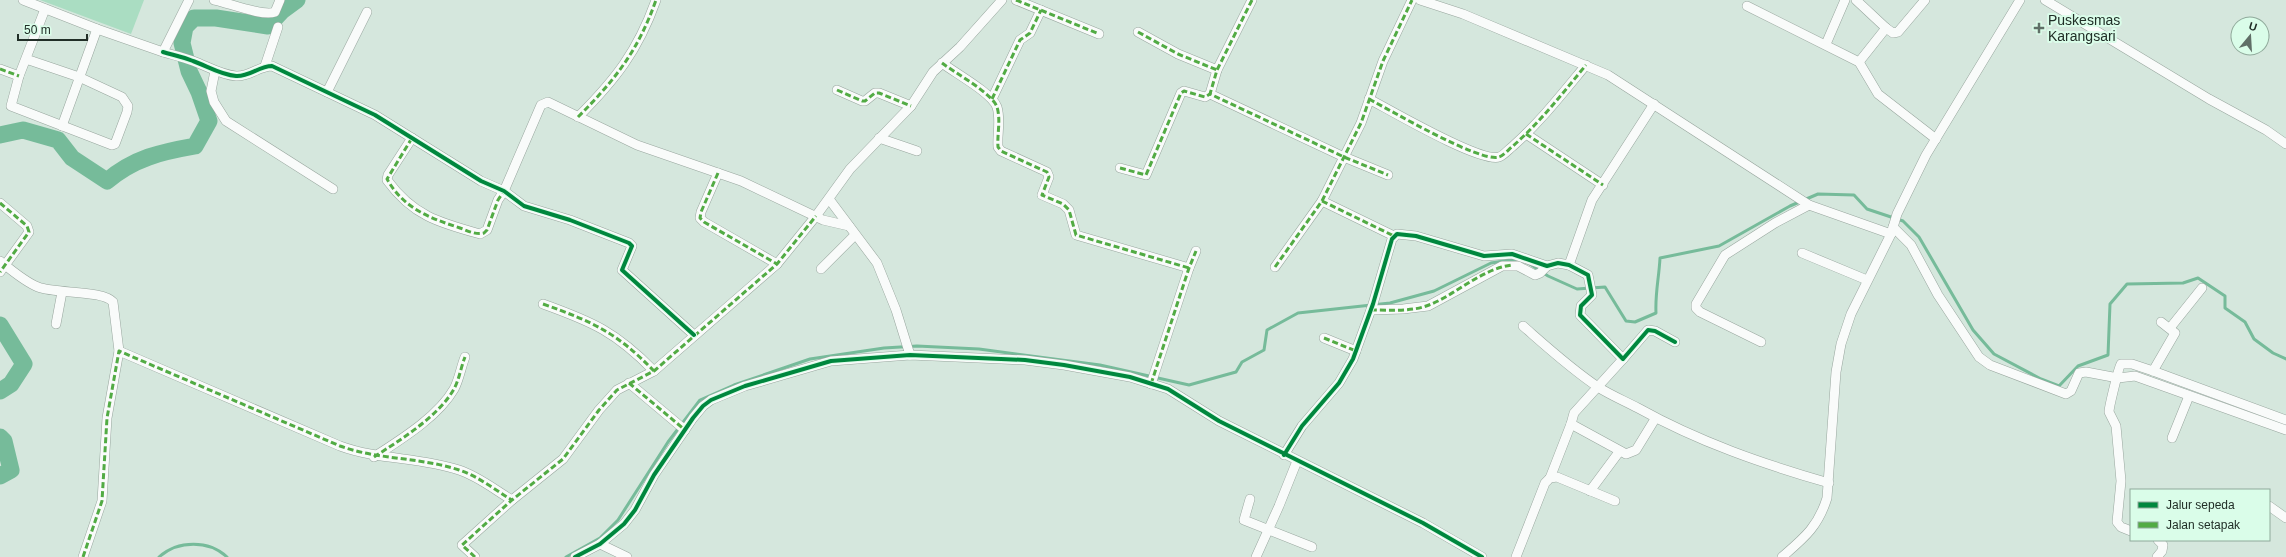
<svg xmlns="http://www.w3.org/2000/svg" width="2286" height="557" font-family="Helvetica,sans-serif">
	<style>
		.green { fill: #aaddc2 }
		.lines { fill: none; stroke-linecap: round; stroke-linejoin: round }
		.stream { stroke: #76bb9a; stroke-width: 3 }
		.river { stroke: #76bb9a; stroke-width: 17 }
		.minor-casing { stroke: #98a69e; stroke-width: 10 }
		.minor { stroke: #f9fbfa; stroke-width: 9 }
		.quiet { stroke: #52ab44; stroke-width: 3; stroke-dasharray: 6 3; stroke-linecap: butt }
		.cycleway-casing { stroke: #dafde9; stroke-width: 6 }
		.cycleway { stroke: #00873e; stroke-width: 4 }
		.poi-dot { fill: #606f67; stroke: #dafde9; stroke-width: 1.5 }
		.labels { text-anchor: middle; stroke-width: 4; stroke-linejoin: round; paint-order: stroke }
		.poi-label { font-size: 14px; fill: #212e27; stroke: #dafde9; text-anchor: start }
	</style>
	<rect width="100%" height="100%" fill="#d5e7dd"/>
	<path class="green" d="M40,0H144L131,34Z"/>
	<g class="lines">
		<g class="stream">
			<path d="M1530,264L1548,276L1577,289L1605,287L1626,321L1635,322L1656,313C1655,293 1659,278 1660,258L1719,246L1790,206L1818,194L1854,195L1867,209L1903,221L1919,237L1973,330L1994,354L2041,379L2059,386L2078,366L2108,355L2110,304L2127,284L2183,283L2198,278L2225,296V308L2245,322L2254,339L2273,353L2286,359"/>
			<path d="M159,557C178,540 209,540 227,557"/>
			<path d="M566,557L600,538L618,520L668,442L700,400L734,385L810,359L884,348L917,346L979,349L1100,365L1189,385L1236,372L1242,362L1264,350L1267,330L1298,313L1390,303L1434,291L1491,263L1517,259"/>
		</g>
		<g class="river">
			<path d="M0,135L23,130L58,140L72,158L107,181C134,158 161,152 195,146L209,121L199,92L189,71L182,43L185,27L194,18H216L268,26L282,11L297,0"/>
			<path d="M0,325L24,364L11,384L0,391"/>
			<path d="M0,437L4,441L11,470L0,476"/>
		</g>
		<g class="minor-casing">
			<g id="minor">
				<path d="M23,0L97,29L163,52L189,0"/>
				<path d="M214,0C229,3 263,17 275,12L280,0"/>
				<path d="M1016,0L1099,34"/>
				<path d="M1252,0L1217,70L1210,94L1344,157L1388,175"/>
				<path d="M1420,0L1463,14L1608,75L1809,205L1891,234"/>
				<path d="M1856,0L1886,28"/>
				<path d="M2045,0L2209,99L2266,130L2286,144"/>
				<path d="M1747,6L1859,62L1878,94L1936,139"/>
				<path d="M1138,32L1178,54L1217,70"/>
				<path d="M1826,44L1845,0"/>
				<path d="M163,52C173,55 183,57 193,61C207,66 221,75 236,76C249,77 259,66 272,66L375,115L481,181L504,191L524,206L570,220L629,243L632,246L622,270L694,335"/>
				<path d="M26,59L79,77L122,97L128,106L127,112L115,144L112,145L11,106L19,76L45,9"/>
				<path d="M1859,62L1886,28L1893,33L1898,32L1925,0"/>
				<path d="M942,63C955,73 992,93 997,107C1001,120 997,134 998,147L1001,151L1047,172L1049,177L1042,195L1063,204L1069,210L1076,235L1189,268"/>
				<path d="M265,66L278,27"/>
				<path d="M0,69L19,76"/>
				<path d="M215,71L211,91L214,102L226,121L333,189"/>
				<path d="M837,90L862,101H865L875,93H879L911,106"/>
				<path d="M327,92L367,12"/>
				<path d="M992,99L1020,40L1030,33L1041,10"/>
				<path d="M1369,99C1390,110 1480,163 1499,157C1503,156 1509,149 1513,146C1541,121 1562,94 1586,65"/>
				<path d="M578,117C615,80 638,51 656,0"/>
				<path d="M62,126L97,29"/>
				<path d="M1526,134L1603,185"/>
				<path d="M412,138L388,175L387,180C413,216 440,223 480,234L487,230L498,200L504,191L541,105L548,102L637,145L741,181L823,220L849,226"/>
				<path d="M879,138L917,151"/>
				<path d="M1120,168L1146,175L1181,93L1184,91L1205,97L1210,94"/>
				<path d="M718,173L701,212L700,218L704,222L777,264"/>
				<path d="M829,199L877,263L896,310L910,355"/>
				<path d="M1322,201L1394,236"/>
				<path d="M0,203L27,226L29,232L0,272"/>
				<path d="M1893,227L1911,245L1938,295L1979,357L1990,365L2066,394L2071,391L2079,373L2086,372L2118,378L2135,376L2286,430"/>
				<path d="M1802,253L1867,280"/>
				<path d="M0,261C11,270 25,282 38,287C56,294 103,290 113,302L119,351L107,418L102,501L83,557"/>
				<path d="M1569,265L1592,200L1654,104"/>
				<path d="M1275,267L1322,201L1361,123L1383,61L1412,0"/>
				<path d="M821,269L855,235"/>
				<path d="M543,304C593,322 616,332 654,371"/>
				<path d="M1371,310L1403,309L1428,306L1502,266H1518L1535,275L1540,273L1547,266"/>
				<path d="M56,324L62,292"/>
				<path d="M1523,326C1547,347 1571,369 1598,387C1610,395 1625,401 1638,408C1699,442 1763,464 1829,483"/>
				<path d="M2170,328L2202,288"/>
				<path d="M1324,338L1356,351"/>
				<path d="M1761,342L1700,312L1696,308V304L1725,255L1775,223L1809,205"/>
				<path d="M119,351L340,446C378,460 420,457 459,470C478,476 495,490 512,500"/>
				<path d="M1623,359L1574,413L1571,424L1626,454L1636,450L1655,419"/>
				<path d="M2153,371L2175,333L2161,322"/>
				<path d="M629,383L685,430"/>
				<path d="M1151,384L1189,268L1196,251"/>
				<path d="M2172,438L2189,396"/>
				<path d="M1284,455L1302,426L1339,383L1353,359L1373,304L1392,239L1397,234L1416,236L1484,256L1512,254L1547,266L1558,263L1569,265L1588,275L1592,295L1581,306L1580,315L1623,359L1648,330L1655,331L1675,342"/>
				<path d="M374,457C400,440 438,417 454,389C459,380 461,367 465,357"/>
				<path d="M1550,478L1571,424"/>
				<path d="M1590,491L1619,452"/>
				<path d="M1250,499L1244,520L1312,547"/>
				<path d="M2269,506L2286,518"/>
				<path d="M2131,531L2121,527L2117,522L2121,481L2116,426L2109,412C2109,407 2119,366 2121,364H2132L2153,371L2286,420"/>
				<path d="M600,544L627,557"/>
				<path d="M475,557L462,545L512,500L563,459L599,410L617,390L654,371L777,264L816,216L850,169L911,106L933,72L960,47L1002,0"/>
				<path d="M575,557L600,544L624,524L635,510L654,475L693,418L703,406L711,400L745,386L831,361L910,355L1025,360L1064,365L1130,377L1168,389L1219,421L1423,523L1482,557"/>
				<path d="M1256,557L1279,506L1297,461"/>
				<path d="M1516,557L1545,483L1550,478L1557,477L1615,501"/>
				<path d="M1782,557C1804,538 1818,527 1827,498L1836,372L1841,344L1851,314L1891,234L1897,214L1926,155L2020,0"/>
				<path d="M2157,557L2162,551L2163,545L2158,540"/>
			</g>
		</g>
		<use href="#minor" class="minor"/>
		<g class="quiet">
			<path d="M1016,0L1099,34"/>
			<path d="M1252,0L1217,70L1210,94L1344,157L1388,175"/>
			<path d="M1138,32L1178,54L1217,70"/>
			<path d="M942,63C955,73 992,93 997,107C1001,120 997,134 998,147L1001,151L1047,172L1049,177L1042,195L1063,204L1069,210L1076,235L1189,268"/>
			<path d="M0,69L19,76"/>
			<path d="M837,90L862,101H865L875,93H879L911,106"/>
			<path d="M992,99L1020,40L1030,33L1041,10"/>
			<path d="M1369,99C1390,110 1480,163 1499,157C1503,156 1509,149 1513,146C1541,121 1562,94 1586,65"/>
			<path d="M578,117C615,80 638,51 656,0"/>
			<path d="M1526,134L1603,185"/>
			<path d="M412,138L387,179C404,209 430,218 460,228C468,231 476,235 484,233L487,230L498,200L504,191L506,193"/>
			<path d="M1120,168L1146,175L1181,93L1184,91L1205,97L1210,94"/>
			<path d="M718,173L701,212L700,218L704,222L777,264"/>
			<path d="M1322,201L1394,236"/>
			<path d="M0,203L27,226L29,232L0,272"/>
			<path d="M1275,267L1322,201L1361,123L1383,61L1412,0"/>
			<path d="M543,304C593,322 616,332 654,371"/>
			<path d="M1371,310C1389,310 1412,312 1429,305C1457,294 1481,269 1512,265"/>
			<path d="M1324,338L1356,351"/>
			<path d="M629,383L685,430"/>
			<path d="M1151,384L1189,268L1196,251"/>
			<path d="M374,457C400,440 438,417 454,389C459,380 461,367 465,357"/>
			<path d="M83,557L102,501L107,418L119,351L340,446C378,460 420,457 459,470C478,476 495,490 512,500"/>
			<path d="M475,557L462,545L512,500L563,459L599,410L617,390L654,371L777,264L816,216"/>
		</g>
		<g class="cycleway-casing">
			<g id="cycleway">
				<path d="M163,52C173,55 183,57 193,61C207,66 221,75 236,76C249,77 259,66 272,66L375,115L481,181L504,191L524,206L570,220L629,243L632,246L622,270L694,335"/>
				<path d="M1284,455L1302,426L1339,383L1353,359L1373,304L1392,239L1397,234L1416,236L1484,256L1512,254L1547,266L1558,263L1569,265L1588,275L1592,295L1581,306L1580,315L1623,359L1648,330L1655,331L1675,342"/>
				<path d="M575,557L600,544L624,524L635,510L654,475L693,418L703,406L711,400L745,386L831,361L910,355L1025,360L1064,365L1130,377L1168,389L1219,421L1423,523L1482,557"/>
			</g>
		</g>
		<use href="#cycleway" class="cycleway"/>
	</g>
	<path class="poi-dot" d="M2037 22h4v4h4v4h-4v4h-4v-4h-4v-4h4z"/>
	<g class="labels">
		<g class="poi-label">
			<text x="2048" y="25">Puskesmas<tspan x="2048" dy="16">Karangsari</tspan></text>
		</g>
	</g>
	<rect x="2130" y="489" width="140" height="52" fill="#dafde9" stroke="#90aa9b"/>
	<rect x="2138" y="502" width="20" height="6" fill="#00873e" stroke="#90aa9b"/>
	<text x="2166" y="509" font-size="12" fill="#212e27">Jalur sepeda</text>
	<rect x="2138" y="522" width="20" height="6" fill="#52ab44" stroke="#90aa9b"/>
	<text x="2166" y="529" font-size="12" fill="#212e27">Jalan setapak</text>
	<g transform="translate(2250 36) rotate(18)"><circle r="19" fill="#dafde9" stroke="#90aa9b"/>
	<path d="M0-3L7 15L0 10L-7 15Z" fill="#606f67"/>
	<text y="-6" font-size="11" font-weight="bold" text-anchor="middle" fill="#212e27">U</text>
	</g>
	<path d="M18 34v6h69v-6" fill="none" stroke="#212e27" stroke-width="2"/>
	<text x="24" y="34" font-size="12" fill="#212e27" stroke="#dafde9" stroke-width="3" paint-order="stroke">50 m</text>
</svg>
